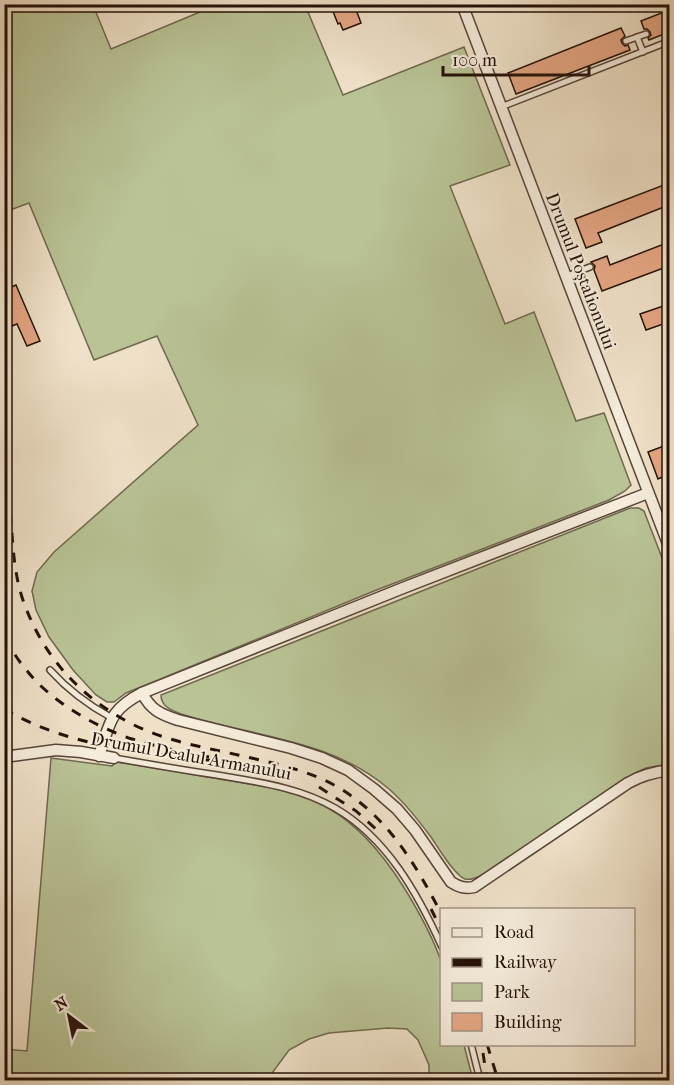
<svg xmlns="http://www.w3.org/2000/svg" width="674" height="1085" font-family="'IM FELL French Canon',serif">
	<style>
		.green { fill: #b9c396; stroke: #6e6a4f; stroke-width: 1.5 }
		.building { fill: #e5a784; stroke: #241108; stroke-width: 1.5 }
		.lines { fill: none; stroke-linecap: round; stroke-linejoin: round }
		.lane-casing { stroke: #574538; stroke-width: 8 }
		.street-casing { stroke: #574538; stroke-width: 13 }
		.path { stroke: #241108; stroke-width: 1.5; stroke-dasharray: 1.5 3; stroke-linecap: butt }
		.lane { stroke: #f5ecdb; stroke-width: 5 }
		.street { stroke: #f5ecdb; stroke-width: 10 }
		.rail { stroke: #241108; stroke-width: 3; stroke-dasharray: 10 10; stroke-linecap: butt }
		.labels { text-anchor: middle; stroke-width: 4.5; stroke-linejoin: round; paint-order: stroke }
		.street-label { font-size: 18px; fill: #241108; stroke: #f5ecdb }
	</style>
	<rect width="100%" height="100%" fill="#efe1c8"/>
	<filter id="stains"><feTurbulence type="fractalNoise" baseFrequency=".00333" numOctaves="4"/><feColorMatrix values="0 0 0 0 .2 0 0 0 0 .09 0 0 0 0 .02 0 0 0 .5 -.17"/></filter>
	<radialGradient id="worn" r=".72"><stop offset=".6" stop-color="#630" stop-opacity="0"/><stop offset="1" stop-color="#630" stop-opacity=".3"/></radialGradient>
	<g class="green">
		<path d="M5,4L93,5L111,49L200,12L198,5H305L343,95L464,47L510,165L450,186L505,324L534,312L576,421L604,413L631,485L625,491L609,500L374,591L163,678L126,693L114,702H107L96,695L73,670L49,637L36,610L32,591L37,572L54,552L198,425L157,336L94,360L29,203L5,212Z"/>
		<path d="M630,508H639L644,511L669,576V764L646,768L633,774L486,873C480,876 472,881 465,879C454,875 438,847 431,837C418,820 405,803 389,789C344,750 286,740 230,727C213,723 197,719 181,714C172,710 161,707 161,695Z"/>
		<path d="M51,758L112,766L116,762C150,767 185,773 219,779C256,785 295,789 328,808C360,826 384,856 403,886C418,910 433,937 442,964V1044L464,1045L473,1080H429V1065L418,1040L407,1029L388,1028L329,1033L309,1039L289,1050L267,1080H5L4,1049L27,1051Z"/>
	</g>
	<g class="building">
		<path d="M330,4H354L361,23L343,30L340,23L338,24Z"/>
		<path d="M669,10V32L649,40L648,38L651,35L650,32L647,29H644L641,21Z"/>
		<path d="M621,28L625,36L621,40L622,43L625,46L628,45L630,50L516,94L508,73Z"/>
		<path d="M669,183V205L598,233L602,242L586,248L575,219Z"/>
		<path d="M669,242V266L602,291L594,270L595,266L591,262L607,256L610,265Z"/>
		<path d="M16,285L40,341L27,346L17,324L7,328L4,323V290Z"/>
		<path d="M669,304V322L646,330L640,314Z"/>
		<path d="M669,444V474L658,479L648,452Z"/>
	</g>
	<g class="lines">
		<g class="lane-casing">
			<g id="lane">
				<path d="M637,37L643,52"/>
				<path d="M626,41L646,34"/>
				<path d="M501,107L670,41"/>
				<path d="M567,276L590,267"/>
				<path d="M50,670C68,690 88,705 112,718"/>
				<path d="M114,758C148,764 183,770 217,775C257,782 299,787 335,808C387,838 418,894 442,947"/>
				<path d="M471,1044L480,1080"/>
			</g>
		</g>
		<g class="street-casing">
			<g id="street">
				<path d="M462,4L670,549"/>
				<path d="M142,693C151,710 160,714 178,720L291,748L322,758L348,770L374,789L397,809L415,830L451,882C459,887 465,889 474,887L628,783C642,775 654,772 670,770"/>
				<path d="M99,756C110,723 109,710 142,693L403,588L648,493"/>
				<path d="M4,757L56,750L81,752L114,758"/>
			</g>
		</g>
		<path class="path" d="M570,261L587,255"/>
		<use href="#lane" class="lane"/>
		<use href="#street" class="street"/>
		<g class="rail">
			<path d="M5,473C7,485 9,497 10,509C13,541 13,573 24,603C44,658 81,698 134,725C166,741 203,747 238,755C273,763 310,770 341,789C389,819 416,865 442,915"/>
			<path d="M4,638C12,650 19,662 28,672C52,702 96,727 132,739C157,747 184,752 209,757"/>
			<path d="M4,709C55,739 113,749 171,756"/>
			<path d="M200,759L242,764"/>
			<path d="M319,787L356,811L377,830"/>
			<path d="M431,909L442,931"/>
			<path d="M487,1044L498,1080"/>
			<path d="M483,1053L487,1080"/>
		</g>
	</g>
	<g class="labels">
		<g class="street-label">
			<text transform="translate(581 271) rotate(69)" y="6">Drumul Poștalionului</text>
			<text transform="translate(191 756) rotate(10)" y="6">Drumul Dealul Armanului</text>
		</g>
	</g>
	<rect width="674" height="1085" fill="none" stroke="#efe1c8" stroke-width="24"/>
	<rect x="6" y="6" width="662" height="1073" fill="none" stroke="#241108" stroke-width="3"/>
	<rect x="12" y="12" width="650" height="1061" fill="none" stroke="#241108" stroke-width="1.5"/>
	<rect x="440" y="908" width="195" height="138" fill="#f5ecdb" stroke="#a19487" stroke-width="1.5"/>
	<rect x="452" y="928" width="30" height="9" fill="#f5ecdb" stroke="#a19487" stroke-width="1.5"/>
	<text x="494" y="938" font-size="18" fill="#241108">Road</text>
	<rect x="452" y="958" width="30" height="9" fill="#241108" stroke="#a19487" stroke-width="1.5"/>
	<text x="494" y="968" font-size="18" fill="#241108">Railway</text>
	<rect x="452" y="983" width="30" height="18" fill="#b9c396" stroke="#a19487" stroke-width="1.5"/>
	<text x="494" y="998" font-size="18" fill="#241108">Park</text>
	<rect x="452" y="1013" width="30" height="18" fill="#e5a784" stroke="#a19487" stroke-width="1.5"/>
	<text x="494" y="1028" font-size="18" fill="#241108">Building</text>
	<g transform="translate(69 1016) rotate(328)" stroke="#f5ecdb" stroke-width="4.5" paint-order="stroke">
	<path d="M0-4.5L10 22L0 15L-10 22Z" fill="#241108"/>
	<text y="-9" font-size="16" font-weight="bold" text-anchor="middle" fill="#241108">N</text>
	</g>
	<path d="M443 66v9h146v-9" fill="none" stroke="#241108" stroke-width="3"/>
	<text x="452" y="66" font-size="18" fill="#241108" stroke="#f5ecdb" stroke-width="4.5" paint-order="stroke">100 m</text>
	<rect width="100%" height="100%" filter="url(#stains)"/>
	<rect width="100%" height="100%" fill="url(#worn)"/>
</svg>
